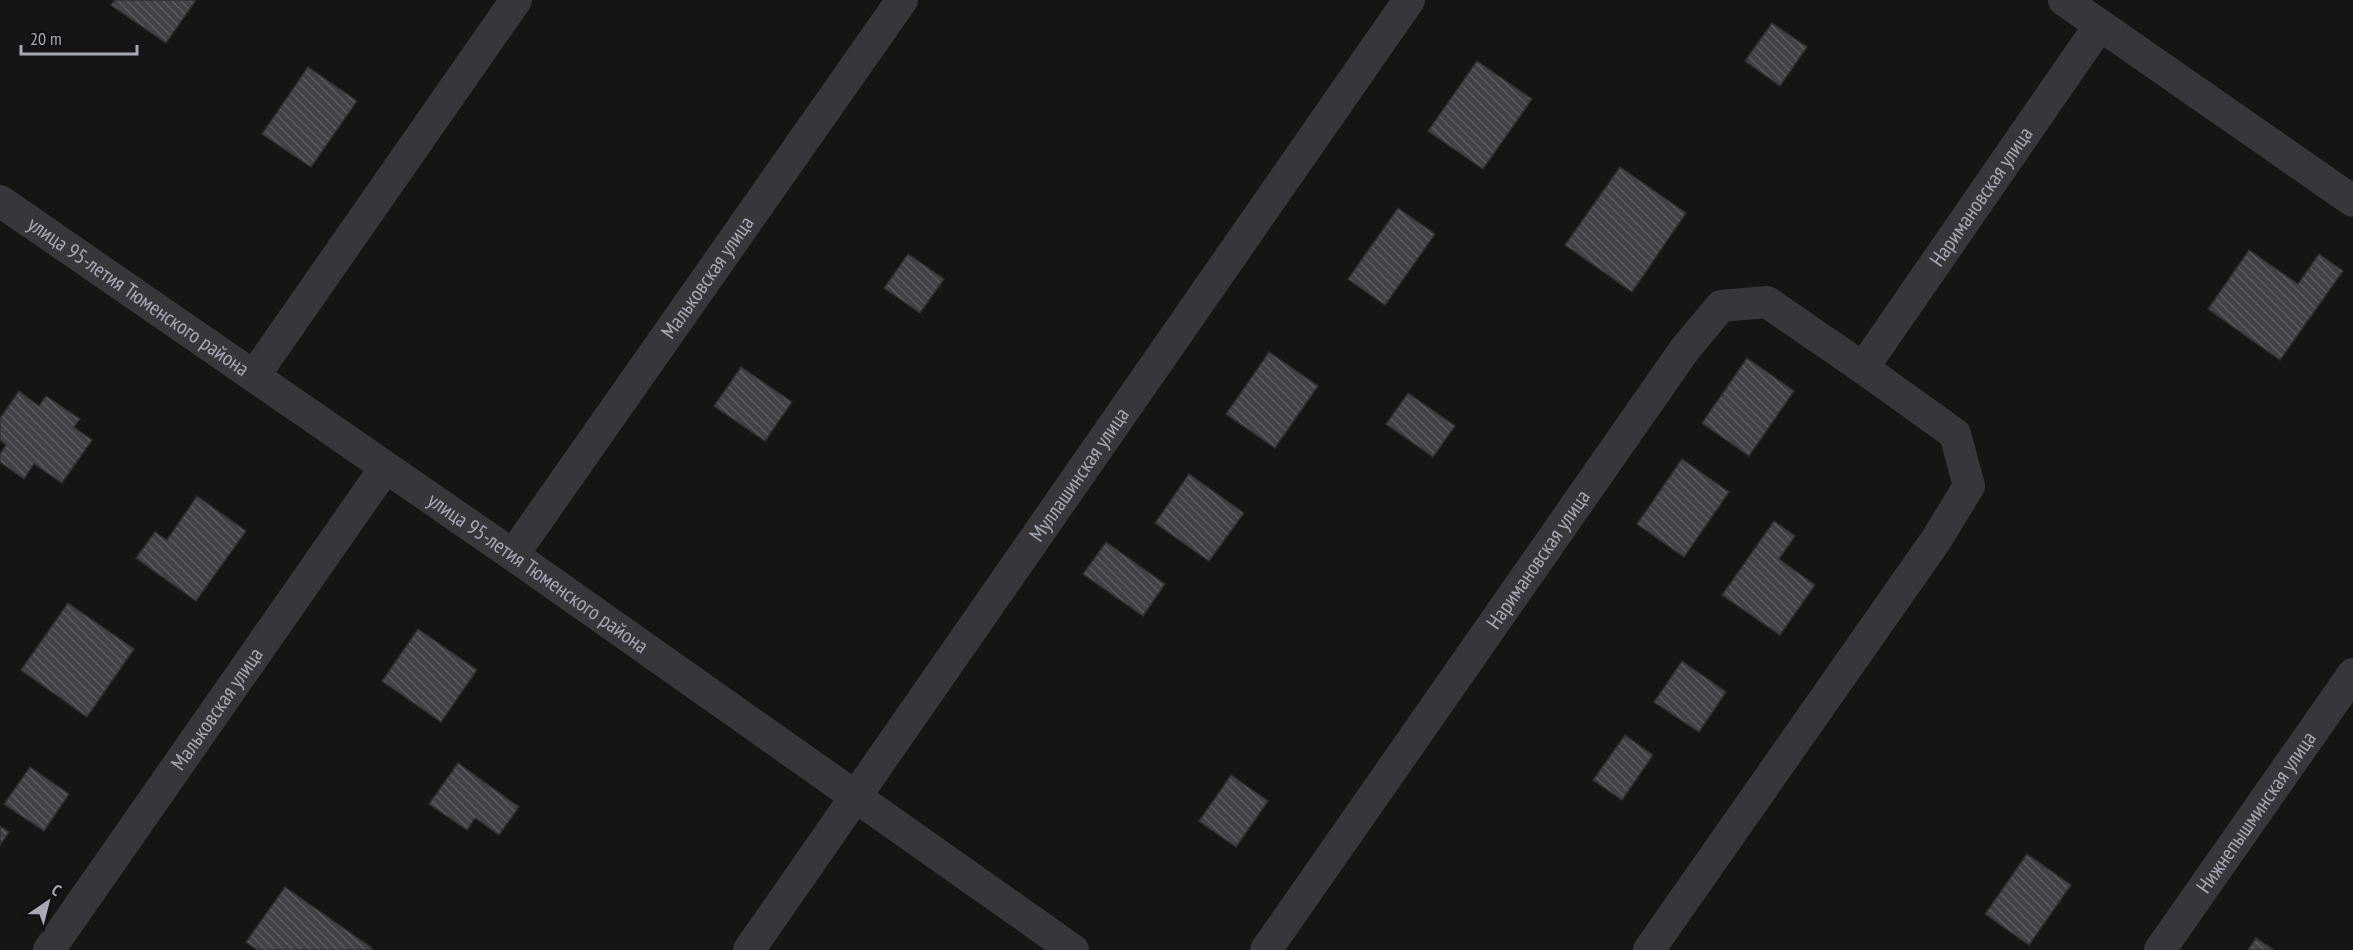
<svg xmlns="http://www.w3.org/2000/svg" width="2353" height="950" font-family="'PT Sans Narrow',sans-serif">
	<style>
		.building { fill: url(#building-back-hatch); stroke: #2f2f32; stroke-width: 1.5 }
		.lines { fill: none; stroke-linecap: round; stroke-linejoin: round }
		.street { stroke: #36363b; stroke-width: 32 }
		.labels { text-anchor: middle; stroke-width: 4.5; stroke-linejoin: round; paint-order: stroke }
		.street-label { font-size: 21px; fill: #a7aab6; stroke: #101011 }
	</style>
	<defs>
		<pattern id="building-back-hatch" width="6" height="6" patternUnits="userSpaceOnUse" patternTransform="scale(1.5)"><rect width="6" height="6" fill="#414246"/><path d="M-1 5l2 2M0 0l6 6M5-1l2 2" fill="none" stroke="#5a5b5e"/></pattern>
	</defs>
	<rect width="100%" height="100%" fill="#151516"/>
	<g class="building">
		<path d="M115,0H196L166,43L111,5Z"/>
		<path d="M1772,23L1807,47L1780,86L1745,61Z"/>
		<path d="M1477,61L1532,99L1483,169L1428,131Z"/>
		<path d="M308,67L357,101L311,167L262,134Z"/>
		<path d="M1620,167L1686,213L1632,292L1565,245Z"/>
		<path d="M1398,208L1435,234L1385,305L1348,279Z"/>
		<path d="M2249,250L2298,284L2319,254L2343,271L2280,360L2208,309Z"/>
		<path d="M908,254L944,279L920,313L884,288Z"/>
		<path d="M1269,352L1318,386L1275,448L1226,414Z"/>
		<path d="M1747,358L1794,391L1749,456L1702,423Z"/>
		<path d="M741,367L792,402L765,441L714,406Z"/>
		<path d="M19,391L39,406L46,396L80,419L74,427L92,440L62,483L34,464L24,479L0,462V454L6,445L0,440V418Z"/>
		<path d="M1408,393L1455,426L1433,457L1386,424Z"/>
		<path d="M1682,459L1729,492L1684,557L1637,524Z"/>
		<path d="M1189,474L1244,513L1209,561L1155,523Z"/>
		<path d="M197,496L246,531L196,601L136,558L155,532L167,540Z"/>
		<path d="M1774,521L1795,536L1779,559L1815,585L1780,635L1722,595Z"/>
		<path d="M1106,542L1165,584L1143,616L1083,574Z"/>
		<path d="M68,603L134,649L87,717L21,670Z"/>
		<path d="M418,629L477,670L441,722L382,681Z"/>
		<path d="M1682,661L1726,692L1699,732L1654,702Z"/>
		<path d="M1625,735L1653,755L1622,800L1593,780Z"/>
		<path d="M458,763L519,807L499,835L475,818L467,830L429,804Z"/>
		<path d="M30,767L69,794L44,831L4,804Z"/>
		<path d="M1231,775L1268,801L1236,847L1199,821Z"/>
		<path d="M0,826L9,832L0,845Z"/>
		<path d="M2027,854L2071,885L2029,945L1985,914Z"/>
		<path d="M285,887L372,948L371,950H257L246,942Z"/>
		<path d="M2256,938L2274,950H2248Z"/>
	</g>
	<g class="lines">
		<g class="street">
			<path d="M2064,0L2353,201"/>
			<path id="s1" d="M0,201L513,555L1073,950"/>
			<path d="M254,376L516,0"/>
			<path id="s2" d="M513,555L902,0"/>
			<path id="s3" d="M49,950L385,468"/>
			<path id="s4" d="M749,950L1409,0"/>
			<path id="s5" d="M1266,950L1685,349L1721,306L1767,302L1863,368"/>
			<path id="s6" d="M1649,950L1936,540L1969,486L1955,434L1863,368L2100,25"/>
			<path id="s7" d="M2160,950L2353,674"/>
		</g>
	</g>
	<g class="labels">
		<g class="street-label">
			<text dy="7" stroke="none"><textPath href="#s6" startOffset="939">Наримановская улица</textPath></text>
			<text dy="7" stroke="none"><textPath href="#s2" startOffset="339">Мальковская улица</textPath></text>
			<text dy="7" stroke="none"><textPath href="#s1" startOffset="168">улица 95-летия Тюменского района</textPath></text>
			<text dy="7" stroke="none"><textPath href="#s4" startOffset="579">Муллашинская улица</textPath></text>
			<text dy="7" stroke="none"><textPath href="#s5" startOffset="476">Наримановская улица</textPath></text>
			<text dy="7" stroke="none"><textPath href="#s1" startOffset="654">улица 95-летия Тюменского района</textPath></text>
			<text dy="7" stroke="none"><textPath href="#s3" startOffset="294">Мальковская улица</textPath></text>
			<text dy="7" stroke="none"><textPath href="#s7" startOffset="168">Нижнепышминская улица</textPath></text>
		</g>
	</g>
	<g transform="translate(48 902) rotate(35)" stroke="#101011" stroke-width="4.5" paint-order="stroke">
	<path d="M0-4.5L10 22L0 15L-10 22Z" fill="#a7aab6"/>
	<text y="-9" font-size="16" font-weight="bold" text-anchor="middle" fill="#a7aab6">С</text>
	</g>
	<path d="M21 45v9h116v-9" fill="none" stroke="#a7aab6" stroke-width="3"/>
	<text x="30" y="45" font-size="18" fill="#a7aab6" stroke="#101011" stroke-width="4.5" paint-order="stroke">20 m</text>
</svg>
